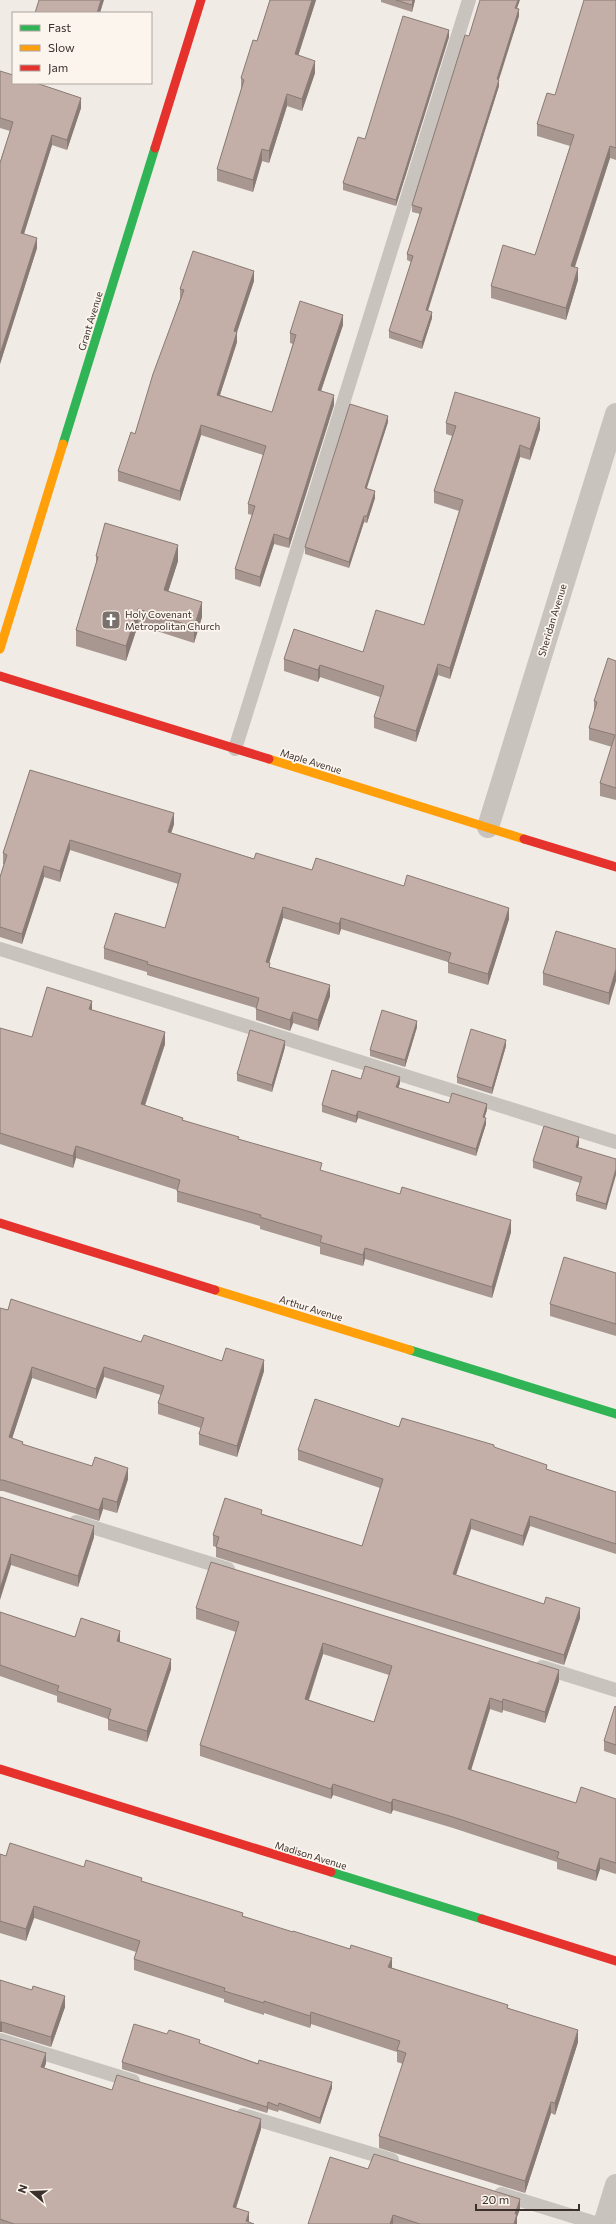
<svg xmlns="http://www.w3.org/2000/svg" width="616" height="2224" font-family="Commissioner,sans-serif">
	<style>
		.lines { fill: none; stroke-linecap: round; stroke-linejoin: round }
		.lane { stroke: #c9c3be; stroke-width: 14 }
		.street { stroke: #c9c3be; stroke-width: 22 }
		.fast { stroke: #30b455; stroke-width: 9 }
		.slow { stroke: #ff9f0a; stroke-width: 9 }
		.jam { stroke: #e5322d; stroke-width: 9 }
		.wall { fill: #a89690; fill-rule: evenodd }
		.shaded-wall { fill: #887a75 }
		.building { fill: #c3afa7; stroke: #887a75; fill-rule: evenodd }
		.labels { text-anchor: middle; stroke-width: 3.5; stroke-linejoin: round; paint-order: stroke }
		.street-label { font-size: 10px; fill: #3b302b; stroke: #fbf5ee }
		.poi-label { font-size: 10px; fill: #3b302b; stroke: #fbf5ee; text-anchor: start }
	</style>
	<rect width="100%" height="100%" fill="#f0ebe5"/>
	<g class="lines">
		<g class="lane">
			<path d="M235,749L469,0"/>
			<path d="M0,949L616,1142"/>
			<path d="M76,1522L228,1569"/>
			<path d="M542,1667L616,1690"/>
			<path d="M0,2040L133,2081"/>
			<path d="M243,2115L392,2160"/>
			<path d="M501,2194L598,2224"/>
		</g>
		<g class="street">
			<path d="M488,827L616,414"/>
			<path d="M604,2224L616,2185"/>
		</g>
		<g class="fast">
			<path d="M63,444L155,148"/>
			<path d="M410,1350L616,1414"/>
			<path d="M331,1872L482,1919"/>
		</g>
		<g class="slow">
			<path d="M0,649L63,444"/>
			<path d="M269,759L524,839"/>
			<path d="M215,1290L410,1350"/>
		</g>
		<g class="jam">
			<path d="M155,148L201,0"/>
			<path d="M0,676L269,759"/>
			<path d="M524,839L616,867"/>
			<path d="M0,1223L215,1290"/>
			<path d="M0,1769L331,1872"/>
			<path d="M482,1919L616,1961"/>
		</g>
	</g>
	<g class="wall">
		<path d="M270,0H316L298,55L315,73L302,111L287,106L269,163L262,161L253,192L217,181V169L241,90V78L257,41Z"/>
		<path d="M381,0H415L412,12L381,2Z"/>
		<path d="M616,0V160L610,158L575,267L578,280L566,320L491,298V286L535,255L570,146L537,136V124Z"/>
		<path d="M517,9L519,16L498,80L499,86L428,311L432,318L422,349L389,338V331L411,262L407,260V254L420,214L412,212V205L469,36Z"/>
		<path d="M449,37L396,206L343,190V183L365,139Z"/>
		<path d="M0,72L81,108L67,150L52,145L24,234L37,248L0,364V162L10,131L0,128Z"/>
		<path d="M254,281L237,332V342L220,395L272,412L293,344L290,343V333L343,325L321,391L334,405L289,548L274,544L260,587L235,579V569L252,515L248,514V504L263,455L201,435L180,501L118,481V471L135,434L180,299V289Z"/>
		<path d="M388,422L366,489L375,498L367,523L364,522L349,568L305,554V547Z"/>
		<path d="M446,423L540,429L530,460L520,457L450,679L438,675L416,742L374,728V717L380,697L320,677L318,682L284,671V659L363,652L424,625L459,511L434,503V491L452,436L446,434Z"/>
		<path d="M96,556L178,561L168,591L202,617L194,643L138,625L126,661L76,646V630L96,565Z"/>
		<path d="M616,661V800L600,796V783L612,747L589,740V728L594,713V701Z"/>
		<path d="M30,770L174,824L171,833L254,859L312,870L404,886L509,919L488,985L448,973V962L341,929L339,935L283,918L269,963L270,967L330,996L318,1031L293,1023L290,1031L256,1020V1008L147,975V972L104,959V948L165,928L178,884L70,850L60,882L44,877L22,944L0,937V877L4,864H3V853Z"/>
		<path d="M616,949L609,1005L543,985V973Z"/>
		<path d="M92,1010L165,1044L145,1106L183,1121L239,1139L322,1171L511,1232L492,1298L365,1259L363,1266L320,1254V1247L260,1229V1226L177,1202V1190L76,1158L73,1168L0,1144V1028L32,1037Z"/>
		<path d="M417,1027L405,1067L370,1056V1050Z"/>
		<path d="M506,1046L492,1094L457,1083V1077Z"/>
		<path d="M285,1047L272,1092L237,1081V1074Z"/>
		<path d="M361,1079L400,1083L398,1088L449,1103L487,1110L484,1117L486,1124L476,1156L358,1118L356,1123L322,1112V1105Z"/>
		<path d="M579,1144L577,1148L616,1159L606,1210L576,1201V1195L580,1183L533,1168V1161Z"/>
		<path d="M616,1273V1336L550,1316V1304Z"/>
		<path d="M0,1308L8,1310L264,1371L237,1457L199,1445V1434L201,1428L158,1414V1403L161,1395L104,1377L96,1399L32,1378L12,1438L23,1445L128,1479L117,1513L103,1509L99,1521L3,1491H0Z"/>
		<path d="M399,1427L494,1448L547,1469L616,1492V1554L530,1526L523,1546L471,1529L456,1575L580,1618L564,1665L216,1557V1547L213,1546V1535L262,1514L362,1546L380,1488L298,1460V1450Z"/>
		<path d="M0,1497L94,1537L78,1587L11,1565Z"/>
		<path d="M196,1608L559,1681L545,1723L503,1710L502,1713L490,1709L471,1770L576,1803L616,1799V1874L600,1869L596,1881L557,1869V1862L453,1828L393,1810L391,1814L333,1795L331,1799L200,1756V1745L236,1632L196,1619ZM323,1654L389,1675L374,1722L309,1700Z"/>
		<path d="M0,1612L75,1637L120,1642L171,1669L147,1742L108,1730V1719L57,1702V1696L0,1676Z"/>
		<path d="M616,1707V1755L604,1751V1741Z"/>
		<path d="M0,1854L6,1856L84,1867L142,1881L508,2008L578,2042L555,2115L551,2113L525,2193L379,2148V2136L403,2064L397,2062V2052L311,2024L310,2028L264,2013V2015L224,2002V1999L134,1970V1959L136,1952L34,1918L26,1941L0,1933Z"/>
		<path d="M0,1980L65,2007L51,2047L2,2032H0Z"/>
		<path d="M167,2034L200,2044L332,2088L320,2124L279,2110L278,2112L268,2109L267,2113L122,2069V2062Z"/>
		<path d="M0,2039L46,2063L44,2068L112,2090L261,2129L236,2208L249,2222L254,2224H0Z"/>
		<path d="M368,2169L520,2209L517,2217V2224H308Z"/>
	</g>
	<g class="shaded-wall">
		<path d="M101,0H104L100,13H97Z"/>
		<path d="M312,0H316L295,66V54Z"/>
		<path d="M413,0H415L412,12V5Z"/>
		<path d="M518,0H520L515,14V8Z"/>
		<path d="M519,9V16L497,86V79Z"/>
		<path d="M449,30V37L396,206V200Z"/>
		<path d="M315,61V73L302,111V99Z"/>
		<path d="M499,80V86L426,316V310Z"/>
		<path d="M287,94V106L269,163V151Z"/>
		<path d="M81,98V108L67,150V140Z"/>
		<path d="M52,135V145L21,243V233Z"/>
		<path d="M610,146V158L571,278V266Z"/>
		<path d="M262,149V161L253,192V180Z"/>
		<path d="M37,238V248L0,364V354Z"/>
		<path d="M578,268V280L566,320V308Z"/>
		<path d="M254,271V281L237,332V342L217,404V395L234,331Z"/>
		<path d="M432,312V318L422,349V342Z"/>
		<path d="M343,315V325L318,400V390Z"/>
		<path d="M334,395V405L289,548V539Z"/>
		<path d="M388,416V422L365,494V488Z"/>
		<path d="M540,418V429L530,460V449Z"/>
		<path d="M201,425V435L180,501V491Z"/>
		<path d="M520,445V457L450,679V668Z"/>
		<path d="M375,491V498L367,523V516Z"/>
		<path d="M364,516V522L349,568V562Z"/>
		<path d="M274,534V544L260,587V577Z"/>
		<path d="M178,545V561L164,605V590Z"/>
		<path d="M202,602V617L194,643V627Z"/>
		<path d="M138,609V625L126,661V646Z"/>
		<path d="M438,664V675L416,742V731Z"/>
		<path d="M320,665V677L318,682V670Z"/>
		<path d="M174,813V824L168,843V832Z"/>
		<path d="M70,840V850L60,882V871Z"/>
		<path d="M44,866V877L22,944V934Z"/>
		<path d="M283,907V918L266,973V962Z"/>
		<path d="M509,908V919L488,985V974Z"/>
		<path d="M341,918V929L339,935V924Z"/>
		<path d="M616,969V981L609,1005V993Z"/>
		<path d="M330,985V996L318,1031V1020Z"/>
		<path d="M92,1001V1012L89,1009Z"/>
		<path d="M293,1012V1023L290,1031V1020Z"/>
		<path d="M417,1021V1027L405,1067V1060Z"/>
		<path d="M165,1032V1044L141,1116V1104Z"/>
		<path d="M506,1040V1046L492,1094V1088Z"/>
		<path d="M285,1041V1047L272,1092V1085Z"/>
		<path d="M400,1077V1083L396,1094V1087Z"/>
		<path d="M487,1104V1110L483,1123V1117Z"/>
		<path d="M358,1111V1118L356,1123V1116Z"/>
		<path d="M486,1118V1124L476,1156V1149Z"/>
		<path d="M579,1137V1144L576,1154V1147Z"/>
		<path d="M76,1146V1158L73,1168V1156Z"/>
		<path d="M616,1169V1175L606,1210V1204Z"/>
		<path d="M511,1220V1232L492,1298V1287Z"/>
		<path d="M365,1248V1259L363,1266V1255Z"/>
		<path d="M264,1360V1371L237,1457V1446Z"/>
		<path d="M32,1367V1378L9,1448V1437Z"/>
		<path d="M104,1367V1377L96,1399V1389Z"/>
		<path d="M128,1468V1479L117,1513V1502Z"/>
		<path d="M103,1498V1509L99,1521V1510Z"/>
		<path d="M530,1516V1526L523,1546V1536Z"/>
		<path d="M471,1519V1529L453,1584V1574Z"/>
		<path d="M94,1526V1537L78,1587V1576Z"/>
		<path d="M11,1554V1565L0,1600V1589Z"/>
		<path d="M580,1608V1618L564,1665V1655Z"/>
		<path d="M120,1631V1642L117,1652V1641Z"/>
		<path d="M323,1643V1654L305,1710V1699Z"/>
		<path d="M171,1659V1669L147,1742V1731Z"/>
		<path d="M559,1670V1681L545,1723V1712Z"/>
		<path d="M490,1698V1709L468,1780V1769Z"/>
		<path d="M503,1699V1710L502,1713V1702Z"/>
		<path d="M333,1784V1795L331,1799V1789Z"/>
		<path d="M393,1799V1810L391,1814V1803Z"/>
		<path d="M600,1858V1869L596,1881V1871Z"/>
		<path d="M34,1906V1918L26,1941V1929Z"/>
		<path d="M392,1958V1969L388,1967Z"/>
		<path d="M65,1996V2007L51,2047V2037Z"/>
		<path d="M311,2012V2024L310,2028V2016Z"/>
		<rect x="0" y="2022" width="2" height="10"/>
		<path d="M578,2030V2042L555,2115V2103Z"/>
		<path d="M46,2053V2063L41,2078V2067Z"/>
		<path d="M332,2082V2088L320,2124V2118Z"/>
		<path d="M268,2102V2109L267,2113V2107Z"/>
		<path d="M551,2102V2113L525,2193V2181Z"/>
		<path d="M261,2119V2129L233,2217V2207Z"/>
		<path d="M520,2199V2209L517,2217V2224H514L515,2214Z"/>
		<path d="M249,2212V2222L246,2221Z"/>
		<path d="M393,2215V2224H390Z"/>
	</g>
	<g class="building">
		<path d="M39,0H101L97,13H35Z"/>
		<path d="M270,0H312L295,54L315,61L302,99L287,94L269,151L262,149L253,180L217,169L244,80L241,78L253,40L257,41Z"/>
		<path d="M396,0H413L412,5Z"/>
		<path d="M480,0H518L515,8L519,9L497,79L499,80L426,310L432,312L422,342L389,331L413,256L407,254L422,208L412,205L465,35L469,36Z"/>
		<path d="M584,0H616V148L610,146L571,266L578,268L566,308L491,286L503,245L535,255L574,135L537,124L547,93L555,95Z"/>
		<path d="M403,16L449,30L396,200L343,183L358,137L365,139Z"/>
		<path d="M0,71L13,75V83H36L81,98L67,140L52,135L21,233L37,238L0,354V163L13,122L0,118Z"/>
		<path d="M193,251L254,271L234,331L237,332L217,395L272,412L296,335L290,333L300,301L343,315L318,390L334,395L289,539L274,534L260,577L235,569L255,506L248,504L266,446L201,425L180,491L118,471L131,432L135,434L153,374L184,290L180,289Z"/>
		<path d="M455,392L540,418L530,449L520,445L450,668L438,664L416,731L374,717L384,686L320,665L318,670L284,659L294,629L363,652L376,610L424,625L463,500L434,491L456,426L446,423Z"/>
		<path d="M350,404L388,416L365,488L375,491L367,516H364L349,562L305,547Z"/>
		<path d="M105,523L178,545L164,590L202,602L194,627L138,609L126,646L76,630L98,557L96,556Z"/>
		<path d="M608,658L616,661V788L600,783L615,735L589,728L597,702L594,701Z"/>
		<path d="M30,770L174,813L168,832L254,859L256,853L312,870L316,858L404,886L407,875L509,908L488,974L448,962L451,953L341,918L339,924L283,907L266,962L270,963L269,967L330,985L318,1020L293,1012L290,1020L256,1009L259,998L147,964L148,962L104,948L115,913L165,928L181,874L70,840L60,871L44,866L22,934L0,927V877L7,855L3,853Z"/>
		<path d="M556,931L616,949V969L609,993L543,973Z"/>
		<path d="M47,987L92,1001L89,1009L165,1032L141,1104L183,1118L182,1120L239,1137L238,1139L322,1163L320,1170L400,1194L402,1187L511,1220L492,1287L365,1248L363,1255L320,1242L322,1236L260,1217L261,1215L177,1191L180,1180L76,1146L73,1156L0,1133V1028L32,1037Z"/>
		<path d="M382,1010L417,1021L405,1060L370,1050Z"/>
		<path d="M471,1029L506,1040L492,1088L457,1077Z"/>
		<path d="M250,1030L285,1041L272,1085L237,1074Z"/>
		<path d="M365,1066L400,1077L396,1087L449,1103L452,1093L487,1104L483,1117L486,1118L476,1149L358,1111L356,1116L322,1105L332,1070L361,1079Z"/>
		<path d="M544,1126L579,1137L576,1147L616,1159V1169L606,1204L576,1195L582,1177L533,1161Z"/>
		<path d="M564,1257L616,1273V1324L550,1304Z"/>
		<path d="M11,1299L141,1342L144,1335L222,1361L226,1348L264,1360L237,1446L199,1434L204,1418L158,1403L164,1386L104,1367L96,1389L32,1367L9,1437L23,1442L22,1444L92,1466L95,1457L128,1468L117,1502L103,1498L99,1510L3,1480H0V1308L8,1310Z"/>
		<path d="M315,1399L399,1427L402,1418L494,1445V1447L547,1465L546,1469L616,1492V1544L530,1516L523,1536L471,1519L453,1574L544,1604L546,1597L580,1608L564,1655L216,1547L219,1537L213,1535L225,1498L262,1510L261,1514L362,1546L383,1479L298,1450Z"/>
		<path d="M0,1497L94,1526L78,1576L11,1554L0,1589Z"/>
		<path d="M211,1562L559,1670L545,1712L503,1699L502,1702L490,1698L468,1769L576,1803L581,1787L616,1799V1863L600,1858L596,1871L557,1858L559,1852L453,1817L393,1799L391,1803L333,1784L331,1789L200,1745L239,1622L196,1608ZM323,1643L392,1666L374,1722L305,1699Z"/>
		<path d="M0,1612L75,1637L81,1618L120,1631L117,1641L171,1659L147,1731L108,1719L111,1709L57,1691L59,1686L0,1665Z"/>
		<path d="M615,1706L616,1707V1745L604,1741Z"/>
		<path d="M10,1843L84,1867L86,1860L142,1878L141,1881L243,1913L242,1916L293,1932V1931L350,1949L351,1945L392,1958L388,1967L508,2005L507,2008L578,2030L555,2103L551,2102L525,2181L379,2136L406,2053L397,2050L400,2041L311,2012L310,2016L264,2001V2003L224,1991L225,1988L134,1959L140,1941L34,1906L26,1929L0,1921V1854L6,1856Z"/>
		<path d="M0,1980L32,1990L33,1986L65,1996L51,2037L2,2022H0Z"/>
		<path d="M134,2024L167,2034L169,2030L200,2040L199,2043L258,2064L259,2060L332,2082L320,2118L279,2103L278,2106L268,2102L267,2107L122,2062Z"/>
		<path d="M0,2039L46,2053L41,2067L112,2090L117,2075L261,2119L233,2207L249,2212L246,2221L254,2224H14L0,2219Z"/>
		<path d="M374,2154L520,2199L515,2214H517L514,2224H420L393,2215L390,2224H308L330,2157L368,2169Z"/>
	</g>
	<defs>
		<g id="church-square" transform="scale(1)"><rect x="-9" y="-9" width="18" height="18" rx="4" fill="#7a716c" stroke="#fbf5ee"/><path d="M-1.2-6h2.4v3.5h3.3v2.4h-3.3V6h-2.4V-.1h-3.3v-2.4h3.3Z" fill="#fff"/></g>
	</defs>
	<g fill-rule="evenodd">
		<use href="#church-square" x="111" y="620"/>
	</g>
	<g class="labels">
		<g class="street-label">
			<text transform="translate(90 321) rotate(-73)" y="4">Grant Avenue</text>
			<text transform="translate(552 620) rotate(-73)" y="4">Sheridan Avenue</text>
			<text transform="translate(311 761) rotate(17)" y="4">Maple Avenue</text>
			<text transform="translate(311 1308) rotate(17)" y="4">Arthur Avenue</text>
			<text transform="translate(311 1855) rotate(17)" y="4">Madison Avenue</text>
		</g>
		<g class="poi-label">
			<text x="125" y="618">Holy Covenant<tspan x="125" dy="12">Metropolitan Church</tspan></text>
		</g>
	</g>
	<rect x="12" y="12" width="140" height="72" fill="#fbf5ee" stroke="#aea6a0"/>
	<rect x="20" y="25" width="20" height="6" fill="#30b455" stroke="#aea6a0"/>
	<text x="48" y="32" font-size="12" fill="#3b302b">Fast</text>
	<rect x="20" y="45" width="20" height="6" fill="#ff9f0a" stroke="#aea6a0"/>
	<text x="48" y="52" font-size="12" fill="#3b302b">Slow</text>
	<rect x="20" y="65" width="20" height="6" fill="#e5322d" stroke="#aea6a0"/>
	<text x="48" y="72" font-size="12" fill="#3b302b">Jam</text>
	<g transform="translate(32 2192) rotate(289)" stroke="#fbf5ee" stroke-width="3" paint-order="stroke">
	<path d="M0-3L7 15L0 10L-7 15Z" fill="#3b302b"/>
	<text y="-6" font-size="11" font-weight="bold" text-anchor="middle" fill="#3b302b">N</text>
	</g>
	<path d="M476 2204v6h103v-6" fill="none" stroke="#3b302b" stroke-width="2"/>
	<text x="482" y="2204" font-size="12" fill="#3b302b" stroke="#fbf5ee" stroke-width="3" paint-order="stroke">20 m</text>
</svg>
